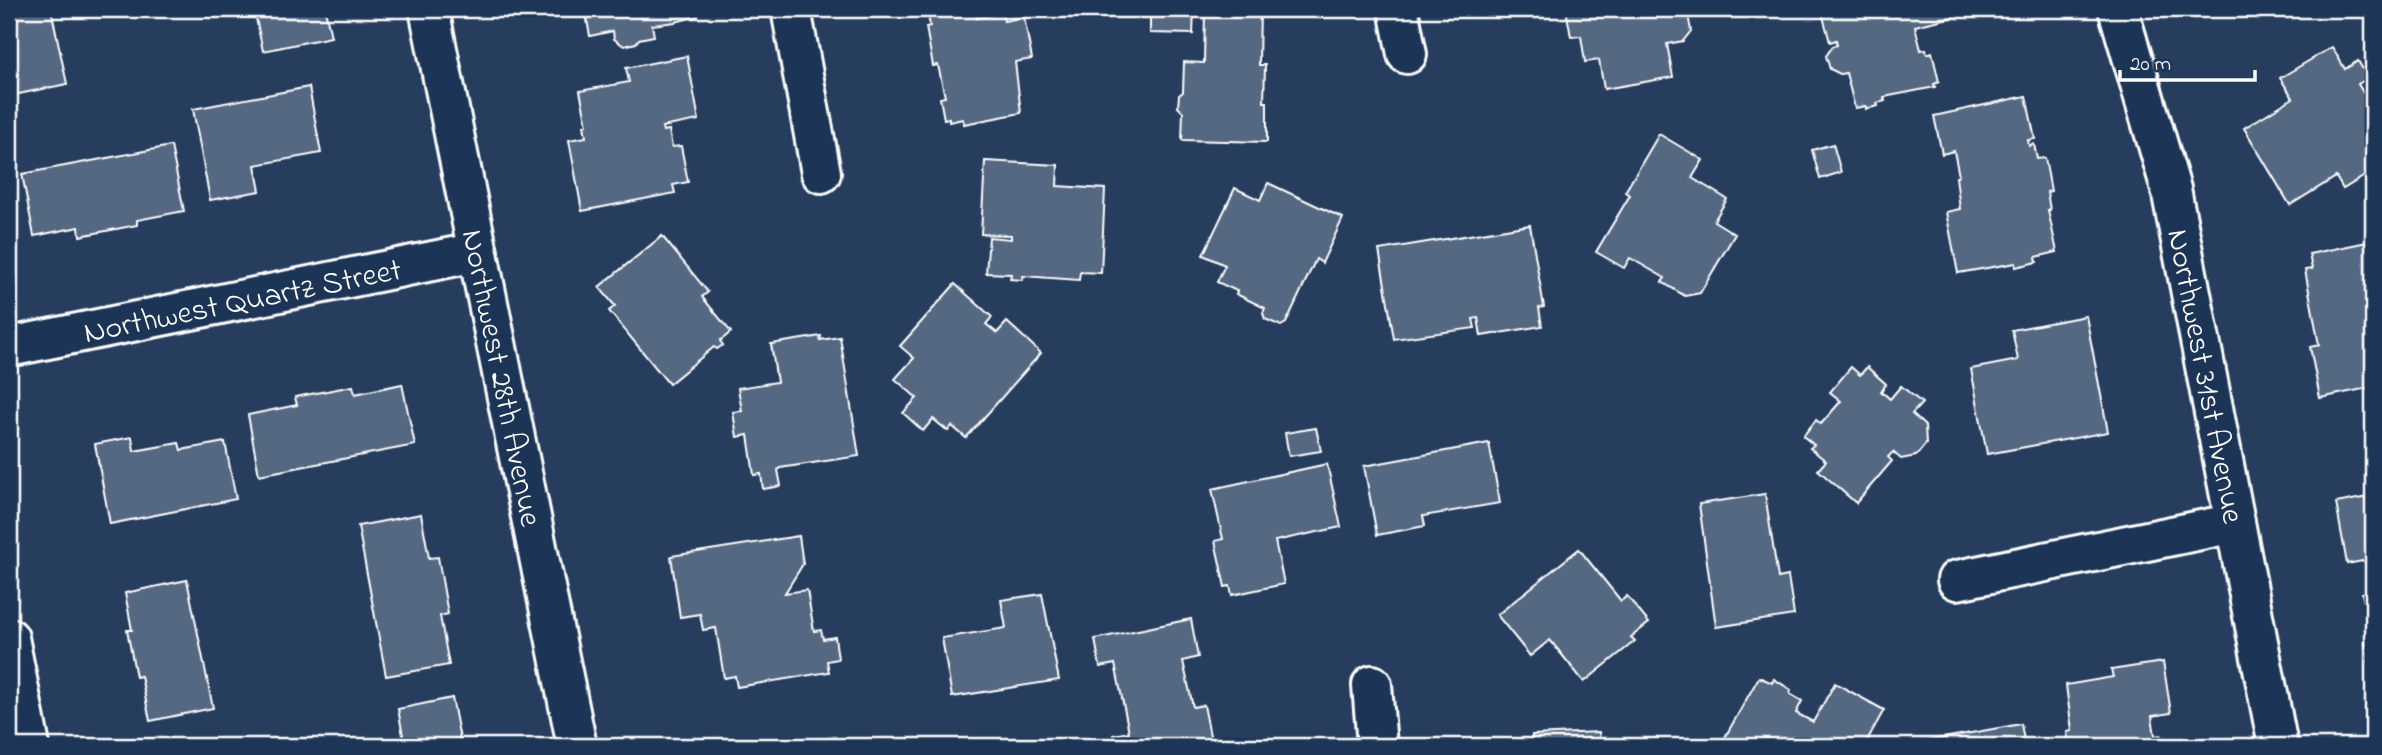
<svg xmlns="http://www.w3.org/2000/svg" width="2382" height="755" font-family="'Indie Flower',sans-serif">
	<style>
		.building { fill: #556781; stroke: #fff; stroke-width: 2 }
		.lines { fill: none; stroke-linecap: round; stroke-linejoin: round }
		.street-casing { stroke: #fff; stroke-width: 44 }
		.secondary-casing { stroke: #fff; stroke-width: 44 }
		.street { stroke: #1d3557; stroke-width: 38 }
		.secondary { stroke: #1d3557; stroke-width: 38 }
		.labels { text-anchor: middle; stroke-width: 6; stroke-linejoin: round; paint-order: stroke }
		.street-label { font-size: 32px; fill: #fff; stroke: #1d3557 }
	</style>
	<rect width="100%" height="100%" fill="#263d5e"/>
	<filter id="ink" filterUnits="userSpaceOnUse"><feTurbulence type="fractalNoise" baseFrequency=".0143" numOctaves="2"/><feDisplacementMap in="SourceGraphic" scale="14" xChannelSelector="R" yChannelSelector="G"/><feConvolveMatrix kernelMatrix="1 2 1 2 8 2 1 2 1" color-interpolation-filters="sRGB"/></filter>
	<g filter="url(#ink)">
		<g class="building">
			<path d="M9,9H51L67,84L9,96Z"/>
			<path d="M254,9H325L331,37L263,51Z"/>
			<path d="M585,9H699L696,10L698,16L675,22L652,25L654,36L639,39L636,43L624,46L614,39L613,31L590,36Z"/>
			<path d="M927,9H975L977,18L1002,13L1004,21L1024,17L1032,59L1015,62L1021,113L964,124L963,119L949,122V118L944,119L940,98L945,97L938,65L933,66L926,27L930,26Z"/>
			<path d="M1150,9H1194L1193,34L1150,33Z"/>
			<path d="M1205,9H1260L1259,65H1265L1264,102H1267V142L1182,140L1183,112L1178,107L1179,95L1183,92L1184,62L1204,63Z"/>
			<path d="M1566,9H1687L1691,31L1683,41L1667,44L1673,77L1604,89L1599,60L1585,62L1581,36L1571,37Z"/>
			<path d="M1821,9H1955L1957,16L1915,26L1921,50L1926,49L1927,54L1932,52L1939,82L1934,84L1935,87L1884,97L1885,101L1877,103L1878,106L1866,109V106L1855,108L1846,73L1840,74L1830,69L1826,56L1833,46L1837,45L1836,40L1830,42Z"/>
			<path d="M2332,47L2345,69L2358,61L2368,78L2358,84L2373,109V171L2343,189L2336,177L2290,205L2244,128L2293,98L2280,78Z"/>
			<path d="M687,56L699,120L662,127L663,131L669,130L672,147L681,146L688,182L673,185L675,193L582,211L569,140L586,137L584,125H587L580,91L629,82L626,68Z"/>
			<path d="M309,87L321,153L255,165L260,191L210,200L193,109Z"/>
			<path d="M2026,96L2035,139L2028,140L2029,146L2034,144L2037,159L2045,158L2051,191L2047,192L2050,210H2048L2057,252L2036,257L2037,262L2016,267V263L1958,273L1946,212L1960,209L1956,177L1959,176L1954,151L1942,154L1934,116Z"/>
			<path d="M1659,134L1703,160L1692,178L1727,199L1714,221L1735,234L1700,293L1685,296L1662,282L1665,278L1630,258L1624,268L1596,252L1630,195L1625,192Z"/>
			<path d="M1833,144L1841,172L1820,179L1812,150Z"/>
			<path d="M171,146L184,211L137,220V225L80,236L79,227L34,236L22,174Z"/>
			<path d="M985,161L1058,165L1057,186L1105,189L1101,273L1080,272L1079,280L1023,276L1022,280L1010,279L1011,274L986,273L989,237L1011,239V235L981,234Z"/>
			<path d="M1268,183L1343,218L1322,263L1316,259L1286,323L1281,326L1265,319L1263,313L1265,308L1236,294L1237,291L1217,282L1225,265L1203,255L1235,188L1260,200Z"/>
			<path d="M1530,225L1544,307L1539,308L1542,326L1481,336L1478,318L1473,319L1475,328L1394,339L1379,250Z"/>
			<path d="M662,236L708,292L702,297L731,332L720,341L723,345L717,349L714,347L669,384L609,311L615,306L599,287Z"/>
			<path d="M2372,241L2373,387L2320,398L2310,347L2319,345L2305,270L2312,269L2309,254Z"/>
			<path d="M955,284L992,317L986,324L997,333L1007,322L1041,353L966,438L952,426L948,431L933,419L923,431L903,413L917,398L895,379L914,358L900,346Z"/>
			<path d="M2086,316L2108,432L1987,454L1971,369L2018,360L2012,330Z"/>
			<path d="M821,336L820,340L840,337L859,456L780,468L778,470L781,486L763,489L761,474L754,475L748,435L737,437L733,412L742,411L738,388L777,382L771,344Z"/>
			<path d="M1851,367L1860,375L1867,367L1886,384L1881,391L1890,399L1901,386L1922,403L1912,414L1925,426L1926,444L1916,456L1901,459L1893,452L1888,457L1892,461L1856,503L1818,470L1826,461L1810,448L1814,445L1803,436L1816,420L1821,424L1841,401L1830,392Z"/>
			<path d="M402,384L415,445L259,475L248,415L297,405L295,397L353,386L355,394Z"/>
			<path d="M2373,417V455L2367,418Z"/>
			<path d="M1316,428L1321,451L1289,456L1285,433Z"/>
			<path d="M132,437L134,451L179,443L181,450L225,442L236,499L110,524L95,444Z"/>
			<path d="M1489,443L1500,503L1423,516L1425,526L1377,535L1364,466Z"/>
			<path d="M1327,464L1341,527L1275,541L1284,584L1232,595L1230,586L1225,587L1215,541L1223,539L1212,489Z"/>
			<path d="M1765,494L1778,578L1788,576L1794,615L1716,627L1699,504Z"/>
			<path d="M2373,496V559L2347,564L2336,503Z"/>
			<path d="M421,514L429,558L438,557L448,614L440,616L449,665L386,676L358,526Z"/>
			<path d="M799,536L803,564L785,593L807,590L814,631L821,630L823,639L835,637L838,659L827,661L829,672L737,687L735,676L724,678L716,628L703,630L700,614L680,617L671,556Z"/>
			<path d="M1579,549L1621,601L1627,596L1649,623L1631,637L1635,641L1584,682L1550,640L1530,656L1497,615Z"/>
			<path d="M187,580L213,708L150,721L141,676L136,677L127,630H132L125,593Z"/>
			<path d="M2373,591V691L2365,641L2372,640L2362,593Z"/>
			<path d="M1042,594L1059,680L952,697L942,638L1006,628L1001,600Z"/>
			<path d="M1191,619L1198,657L1183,661L1193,707L1204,705L1212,746H1115L1113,735L1129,732L1115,664L1100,667L1095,639Z"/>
			<path d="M2163,662L2171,713L2152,716L2155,736L2161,735L2169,746H2069L2067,732L2072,731L2066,685L2113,677L2111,670Z"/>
			<path d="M1759,677L1772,683L1774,679L1791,690L1790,694L1802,701L1796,713L1813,722L1835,683L1884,710L1864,746H1720Z"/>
			<path d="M452,698L461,744L470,742L471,746H405L398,709Z"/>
			<path d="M2021,724L2025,746H1910V744Z"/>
			<path d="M1599,732L1600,746H1532V735Z"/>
			<path d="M835,737L837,746H784Z"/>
		</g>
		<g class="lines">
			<g class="street-casing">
				<g id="street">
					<path d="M791,9L821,173"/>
					<path d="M1398,9L1407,54"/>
					<path id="s1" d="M2118,9L2171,189L2278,746"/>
					<path id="s2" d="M9,347L477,252"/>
					<path d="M1957,580L2235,523"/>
					<path d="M9,638L30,746"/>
					<path d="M1372,685L1377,746"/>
				</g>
			</g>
			<g class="secondary-casing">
				<g id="secondary">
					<path id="s3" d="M429,9L577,746"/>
				</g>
			</g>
			<use href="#street" class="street"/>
			<use href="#secondary" class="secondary"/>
		</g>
	</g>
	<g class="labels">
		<g class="street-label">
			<text dy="11" stroke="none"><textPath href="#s2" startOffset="238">Northwest Quartz Street</textPath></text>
			<text dy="11" stroke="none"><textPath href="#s1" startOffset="378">Northwest 31st Avenue</textPath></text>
			<text dy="11" stroke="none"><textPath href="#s3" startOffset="376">Northwest 28th Avenue</textPath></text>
		</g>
	</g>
	<rect width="2382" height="755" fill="none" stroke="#1d3557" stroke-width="35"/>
	<rect x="18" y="18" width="2347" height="720" fill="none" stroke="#fff" stroke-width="2.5" filter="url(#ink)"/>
	<path d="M2120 70v10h135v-10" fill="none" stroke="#ffffff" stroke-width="3.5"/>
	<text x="2130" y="70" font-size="21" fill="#ffffff" stroke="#1d3557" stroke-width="5" paint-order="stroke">20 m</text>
</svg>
